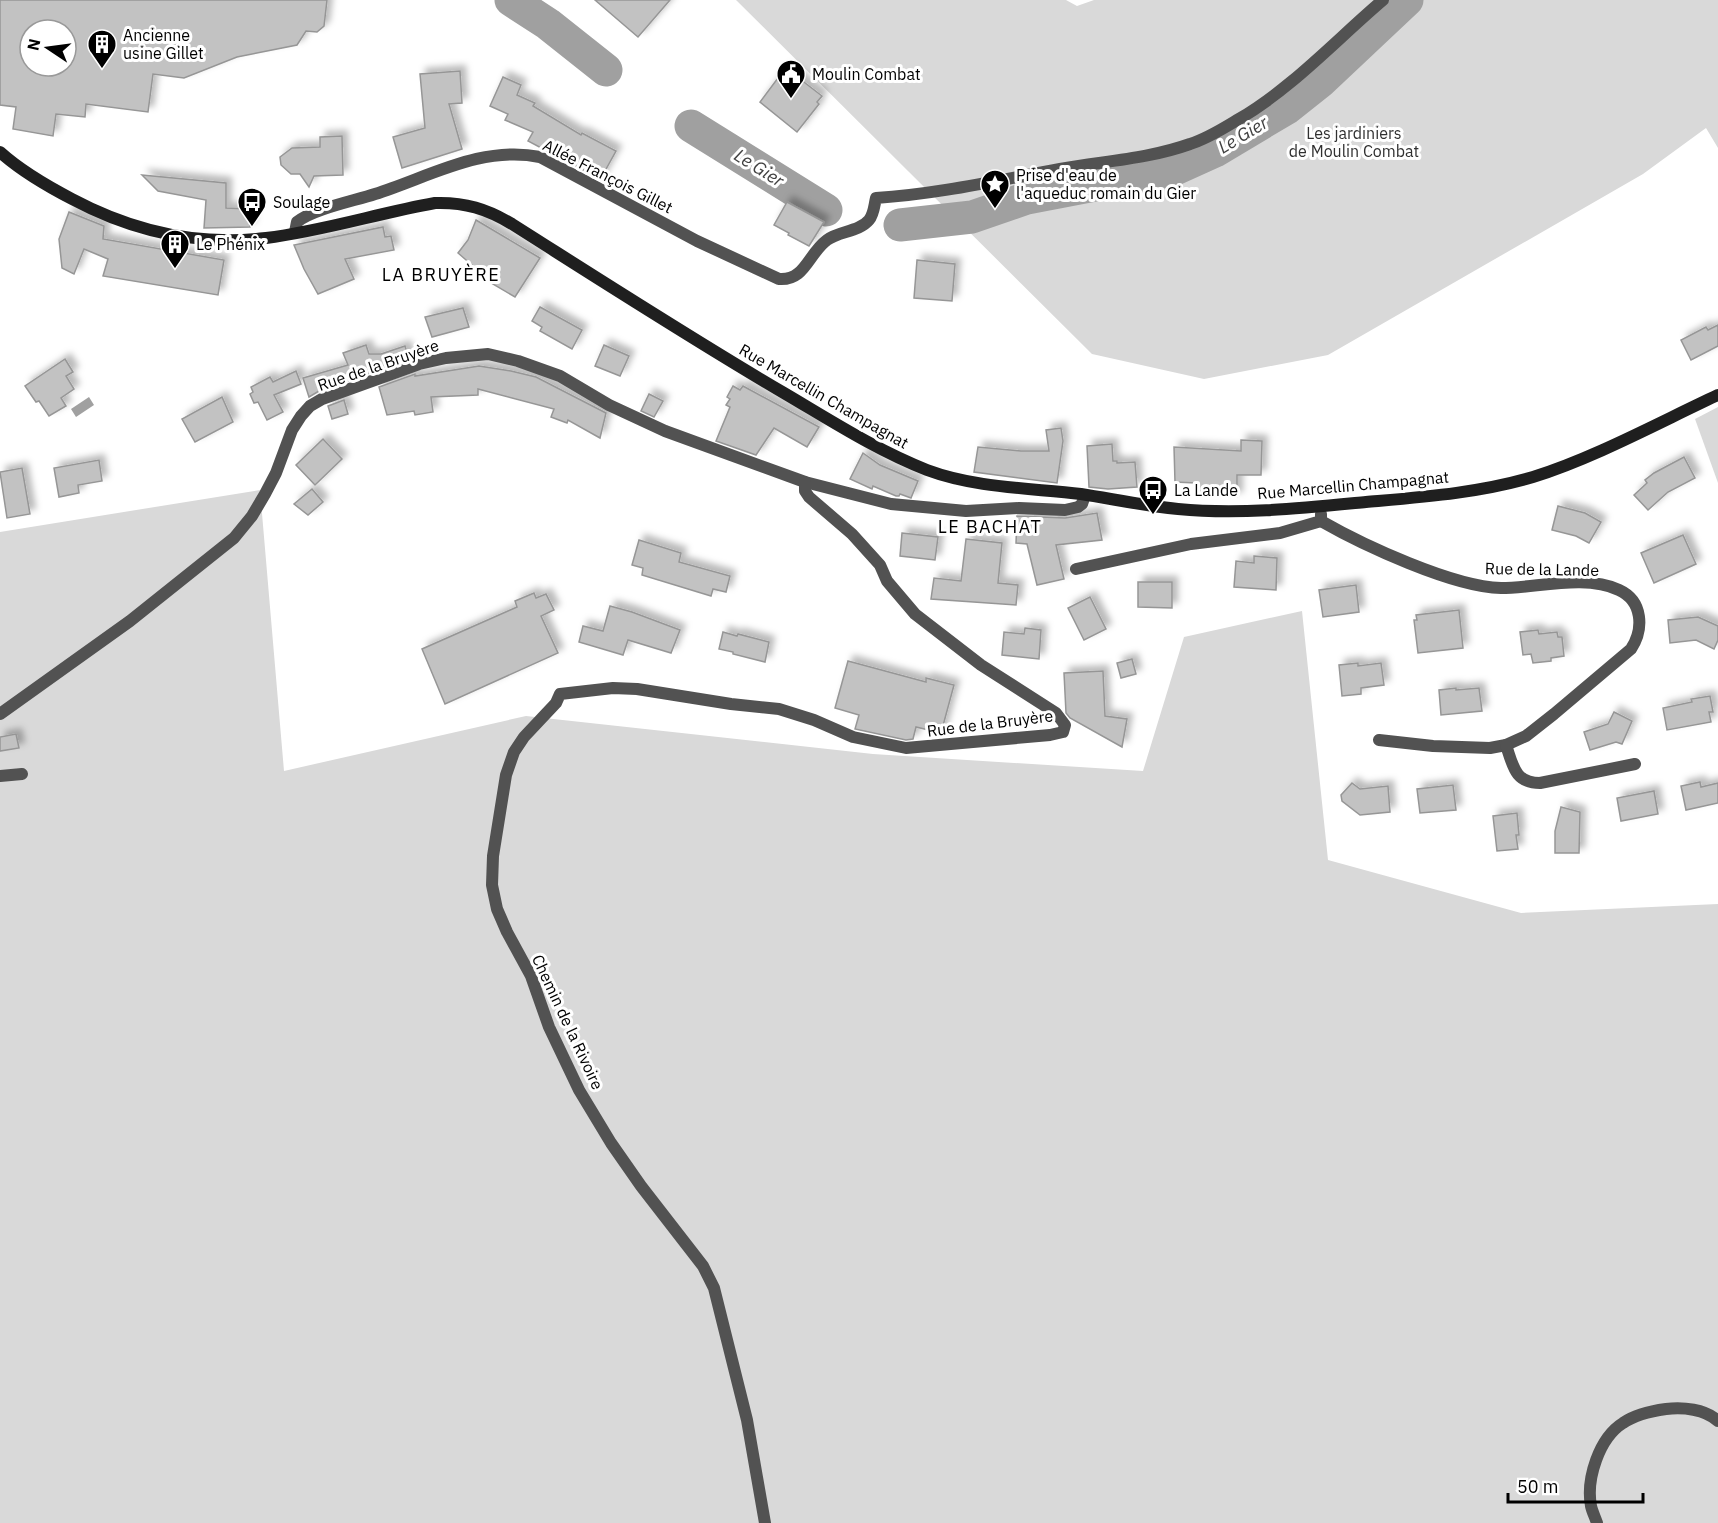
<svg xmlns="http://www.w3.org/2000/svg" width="1718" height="1523" font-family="'IBM Plex Sans',sans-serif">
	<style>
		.green { fill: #d9d9d9 }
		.water { fill: #a0a0a0 }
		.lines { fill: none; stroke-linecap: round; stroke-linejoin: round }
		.river { stroke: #a0a0a0; stroke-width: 33 }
		.building { fill: #c2c2c2; stroke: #969696; stroke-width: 1.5; fill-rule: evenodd; filter: url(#shadow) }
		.minor { stroke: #525252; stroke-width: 12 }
		.secondary { stroke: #1f1f1f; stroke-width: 12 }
		.labels { text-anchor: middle; stroke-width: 6; stroke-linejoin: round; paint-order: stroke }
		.poi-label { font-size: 16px; fill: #000; stroke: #fff; text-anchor: start }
		.park-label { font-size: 16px; fill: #303030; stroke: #fff }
		.street-label { font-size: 16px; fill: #000; stroke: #fff }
		.water-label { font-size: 18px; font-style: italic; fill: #414141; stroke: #fff }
		.neighbourhood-label { font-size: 18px; letter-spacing: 1.5px; fill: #000; stroke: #fff }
	</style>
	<defs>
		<filter id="shadow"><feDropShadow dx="5.5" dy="-5.5" stdDeviation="3" flood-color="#0004"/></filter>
	</defs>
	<rect width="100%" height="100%" fill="#fff"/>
	<g class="green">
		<path d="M736,0H1066L1077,6L1094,0H1718V148L1706,128L1643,174L1328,355L1204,379L1092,354Z"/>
		<path d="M1718,407V483L1695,419Z"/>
		<path d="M260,490L284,771L526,716L873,754L1143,771L1184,637L1302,611L1328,860L1521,913L1718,904V1523H0V532Z"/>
	</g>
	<path class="water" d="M89,397L94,405L76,417L71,409Z"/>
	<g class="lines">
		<g class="river">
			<path d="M511,0L548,24L606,70"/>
			<path d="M691,126L826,210"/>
			<path d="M900,225L972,217L1027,198L1173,170L1215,151L1287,108L1321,81L1407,0"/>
		</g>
	</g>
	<g class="building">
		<path d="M0,0H327L324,26L317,32L306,31L297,45L237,57L184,78L153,74L148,112L86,104L85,117L56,114L53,136L13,129L16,107L0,105ZM30,30H66V66H30Z"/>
		<path d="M595,0H670L638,37Z"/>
		<path d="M787,69L822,96L817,102L819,104L797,132L760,102L781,74L782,75Z"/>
		<path d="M460,71L462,103L449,104L462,149L402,168L393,137L425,128L420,74Z"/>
		<path d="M503,77L521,85L517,95L535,103L533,106L581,135L582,133L616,151L600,180L563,158L562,159L528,141L533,132L505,120L508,114L490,106Z"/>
		<path d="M342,136L343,175L314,176L309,187L300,174H291L281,165L280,157L292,148L320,147V137Z"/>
		<path d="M142,175L226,183V208L250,209V227L204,228L206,200L158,191Z"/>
		<path d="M787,202L824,222L809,246L788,235L789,233L774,225Z"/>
		<path d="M69,212L104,226L103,239L224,260L218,295L103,276L108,259L84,249L74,274L62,268L59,239Z"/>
		<path d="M476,220L540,258L515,297L486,280L481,273L458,253L468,240Z"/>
		<path d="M383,227L385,237L391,236L394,250L345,259L354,279L318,294L304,269L294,245Z"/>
		<path d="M917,260L955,264L952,301L914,298Z"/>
		<path d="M540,307L582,330L572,349L540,331L542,327L532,321Z"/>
		<path d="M463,308L469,327L432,337L425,317Z"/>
		<path d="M1718,325V346L1691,360L1681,340L1706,327L1708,330Z"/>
		<path d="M366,345L369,354H381L405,346L409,359L319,391L309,397L303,378L348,365L343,353Z"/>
		<path d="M604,345L629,356L620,376L595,366Z"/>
		<path d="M65,359L73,372L66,376L74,389L61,398L66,406L49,416L39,401L36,402L25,386Z"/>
		<path d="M479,366L511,371L536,377L606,413L600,438L568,420L567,423L551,417L554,409L478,389V395L431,397L433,412L415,415L414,411L387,415L379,387L415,374V376Z"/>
		<path d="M296,371L301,384L274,395L283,412L267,420L258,402L254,403L250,394L253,392L251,387L270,377L273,382Z"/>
		<path d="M733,386L740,390L743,386L819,427L807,447L774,428L756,455L716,441L730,407L726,405L730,399L727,397Z"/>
		<path d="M649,394L663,401L654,417L641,411Z"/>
		<path d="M222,397L233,422L195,442L182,419Z"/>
		<path d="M344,400L348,414L332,419L328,406Z"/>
		<path d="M1061,428L1063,441L1057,483L974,472L978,447L1021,451H1049L1046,430Z"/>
		<path d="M323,439L342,459L315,485L296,465Z"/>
		<path d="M1241,440L1262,441L1261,475H1237V497H1196V483L1175,482L1174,447L1241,451Z"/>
		<path d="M1112,444L1113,461H1117V463L1135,462L1137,487L1108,489L1089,487L1087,446Z"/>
		<path d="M863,453L880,465L918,481L911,498L900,494L899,496H896L873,486L872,489L850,479Z"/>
		<path d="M1684,457L1695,478L1668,492L1648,510L1634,495L1647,483L1645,480L1654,473Z"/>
		<path d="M99,460L102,481L78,485L79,493L59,497L54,468Z"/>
		<path d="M22,468L30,514L7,518L0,472Z"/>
		<path d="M312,489L323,502L308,515L294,504Z"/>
		<path d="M1558,506L1585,513L1601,522L1589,543L1576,536L1552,530Z"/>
		<path d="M1097,513L1102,540L1056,545L1064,579L1037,585L1027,544L1016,543L1017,516L1065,518Z"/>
		<path d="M902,533L938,537L935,560L900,556Z"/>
		<path d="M1683,535L1696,564L1654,583L1641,553Z"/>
		<path d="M966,539L1002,543L998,583L1018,585L1016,605L931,599L934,578L961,581Z"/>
		<path d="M639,540L681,553L679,562L730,576L726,592L713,589L711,596L642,575L643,568L632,565Z"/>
		<path d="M1254,556L1277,558L1276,590L1234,587L1236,561L1254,563Z"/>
		<path d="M1138,582H1172V608L1138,607Z"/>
		<path d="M1356,585L1359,612L1323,617L1319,590Z"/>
		<path d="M534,593L536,598L546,594L554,610L541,616L558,653L445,704L422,649L517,607L515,601Z"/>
		<path d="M1090,597L1106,629L1084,640L1068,608Z"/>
		<path d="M610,606L632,612L680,630L671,653L628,640L623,655L579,642L583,626L603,631Z"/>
		<path d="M1459,610L1463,648L1418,653L1414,620H1417L1416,615Z"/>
		<path d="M1698,617L1718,626V640L1714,649L1696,640L1670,643L1668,620Z"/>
		<path d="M1025,628L1041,630L1039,659L1002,655L1004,632L1024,634Z"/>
		<path d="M1538,630L1539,634L1557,632L1558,637H1562L1564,656L1551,658V661L1533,663L1531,654L1523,655L1520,632Z"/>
		<path d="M723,632L737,636L738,634L769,642L765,662L733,654V652L719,649Z"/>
		<path d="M1132,659L1136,674L1121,678L1117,663Z"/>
		<path d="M848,661L926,682V678L954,685L941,733L916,727L913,739L906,740L855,729L859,715L835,708Z"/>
		<path d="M1358,663V666L1381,663L1384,685L1361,688V694L1342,696L1339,665Z"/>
		<path d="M1103,671L1105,716L1127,719L1122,747L1070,718L1066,713L1064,673Z"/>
		<path d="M1456,688V690L1479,688L1482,711L1441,715L1439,690Z"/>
		<path d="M1710,696L1713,712H1709L1711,722L1667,730L1663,708L1692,702L1691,699Z"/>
		<path d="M1614,712L1632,721L1622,744L1616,742L1590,750L1584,732L1608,724Z"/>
		<path d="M16,734L19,748L0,751V737Z"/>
		<path d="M1700,782L1701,787L1718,783V803L1686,810L1681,786Z"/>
		<path d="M1352,783L1360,789L1388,786L1390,812L1360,815L1342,801L1341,795Z"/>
		<path d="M1453,785L1456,810L1420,813L1417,789Z"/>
		<path d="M1654,791L1658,814L1621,821L1617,798Z"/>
		<path d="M1561,807L1580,812L1579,853H1555V831Z"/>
		<path d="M1517,813L1519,835H1516L1518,849L1497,851L1493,816Z"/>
	</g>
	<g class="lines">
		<g class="minor">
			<path d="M295,232L297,222C313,209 354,201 375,194C429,177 482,145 540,157L697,241L779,279C805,281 808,254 827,240C839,231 859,232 869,220C874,214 874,206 876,198C938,194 999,180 1060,169C1104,161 1148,159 1190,144C1207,139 1224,128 1239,119C1292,88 1336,40 1383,0"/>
			<path d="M1321,521C1363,545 1453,587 1501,588C1537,588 1585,574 1619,590C1643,601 1644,629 1631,649L1554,714L1526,736L1506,745L1490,748L1433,746L1379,740"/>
			<path d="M1076,569L1191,544L1280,533L1321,521V514"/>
			<path d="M0,714L130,621L234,538L252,516L265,494L276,473L292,430L301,416L310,406L322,399L419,364L446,358L488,354L518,361L560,376L609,405L665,431L805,482L891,504L966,511L1019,508L1065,510L1078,507L1082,504L1085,495"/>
			<path d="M1506,745C1513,766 1515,783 1540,783L1635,764"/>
			<path d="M0,776L22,774"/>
			<path d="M765,1523L747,1420L714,1288L703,1266L641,1186L611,1143L579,1090L549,1027L531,976L507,932L497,909L492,885L493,856L506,775L514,752L524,737L556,703L560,694L613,688L637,689L731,704L779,709L814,720L853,737L906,748L1050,735L1063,732L1065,725L1056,713L981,665L915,614L887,581L880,565L852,534L809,497L805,491V482"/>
			<path d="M1597,1523C1595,1517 1592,1511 1591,1506C1586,1479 1599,1438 1623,1423C1636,1414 1651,1411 1666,1409C1683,1407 1705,1409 1718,1421"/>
		</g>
		<path class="secondary" d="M0,152C21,171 47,186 72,199C132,231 198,246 266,238C323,231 379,213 435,203C465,202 487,209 512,224C602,281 692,339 784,393C830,420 876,450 927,470C975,488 1030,488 1081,494C1113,499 1145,506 1178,509C1240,515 1304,508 1366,502C1423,497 1479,493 1533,477C1594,458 1660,422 1718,395"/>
	</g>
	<defs>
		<g id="building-pin" transform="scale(1.5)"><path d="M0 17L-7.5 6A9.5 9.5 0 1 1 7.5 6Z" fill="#000" stroke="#fff"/><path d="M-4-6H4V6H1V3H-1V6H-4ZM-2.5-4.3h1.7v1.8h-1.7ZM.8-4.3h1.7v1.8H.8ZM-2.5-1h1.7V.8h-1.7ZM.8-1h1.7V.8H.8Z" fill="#fff"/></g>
		<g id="civic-pin" transform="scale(1.5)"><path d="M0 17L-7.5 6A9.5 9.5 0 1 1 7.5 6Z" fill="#000" stroke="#fff"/><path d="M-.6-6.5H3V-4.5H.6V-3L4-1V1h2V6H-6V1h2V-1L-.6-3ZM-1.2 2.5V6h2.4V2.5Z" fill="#fff"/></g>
		<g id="sight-pin" transform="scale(1.5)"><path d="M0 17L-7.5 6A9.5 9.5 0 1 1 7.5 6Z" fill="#000" stroke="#fff"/><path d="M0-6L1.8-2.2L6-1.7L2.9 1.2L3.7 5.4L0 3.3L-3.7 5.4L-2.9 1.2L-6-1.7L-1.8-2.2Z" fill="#fff"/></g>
		<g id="bus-pin" transform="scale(1.5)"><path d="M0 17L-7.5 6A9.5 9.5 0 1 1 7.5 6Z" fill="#000" stroke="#fff"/><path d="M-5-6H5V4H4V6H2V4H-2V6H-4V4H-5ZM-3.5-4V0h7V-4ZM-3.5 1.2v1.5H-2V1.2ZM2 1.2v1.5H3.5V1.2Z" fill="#fff"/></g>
	</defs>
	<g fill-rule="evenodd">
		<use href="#building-pin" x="102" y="44"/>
		<use href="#civic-pin" x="791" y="74"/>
		<use href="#sight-pin" x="995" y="184"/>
		<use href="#bus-pin" x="252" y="202"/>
		<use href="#building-pin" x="175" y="244"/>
		<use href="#bus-pin" x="1153" y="490"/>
	</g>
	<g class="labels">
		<g class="poi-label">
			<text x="123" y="41">Ancienne<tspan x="123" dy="18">usine Gillet</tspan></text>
			<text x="812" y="80">Moulin Combat</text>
			<text x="1016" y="181">Prise d'eau de<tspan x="1016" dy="18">l'aqueduc romain du Gier</tspan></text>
			<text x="273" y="208">Soulage</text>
			<text x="196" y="250">Le Phénix</text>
			<text x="1174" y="496">La Lande</text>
		</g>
		<g class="park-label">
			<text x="1354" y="139">Les jardiniers<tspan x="1354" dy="18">de Moulin Combat</tspan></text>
		</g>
		<g class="street-label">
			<text transform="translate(608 176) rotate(27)" y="6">Allée François Gillet</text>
			<text transform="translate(378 365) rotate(-19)" y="6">Rue de la Bruyère</text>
			<text transform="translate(824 396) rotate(30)" y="6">Rue Marcellin Champagnat</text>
			<text transform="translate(1353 485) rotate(-5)" y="6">Rue Marcellin Champagnat</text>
			<text transform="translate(1542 569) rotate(1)" y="6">Rue de la Lande</text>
			<text transform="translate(990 723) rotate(-7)" y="6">Rue de la Bruyère</text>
			<text transform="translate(568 1022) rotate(65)" y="6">Chemin de la Rivoire</text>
		</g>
		<g class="water-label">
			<text transform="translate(1243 135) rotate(-31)" y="6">Le Gier</text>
			<text transform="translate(759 168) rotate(32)" y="6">Le Gier</text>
		</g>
		<g class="neighbourhood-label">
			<text x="441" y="281">LA BRUYÈRE</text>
			<text x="990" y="533">LE BACHAT</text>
		</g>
	</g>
	<g transform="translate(48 48) rotate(283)"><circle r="28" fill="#ffffff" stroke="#999999" stroke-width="1.5"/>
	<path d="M0-4.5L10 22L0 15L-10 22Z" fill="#000000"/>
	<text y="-9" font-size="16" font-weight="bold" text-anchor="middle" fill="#000000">N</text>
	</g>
	<path d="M1508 1493v9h135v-9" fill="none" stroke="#000000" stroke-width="3"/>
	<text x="1517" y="1493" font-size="18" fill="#000000" stroke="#ffffff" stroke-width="4.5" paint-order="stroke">50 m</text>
</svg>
